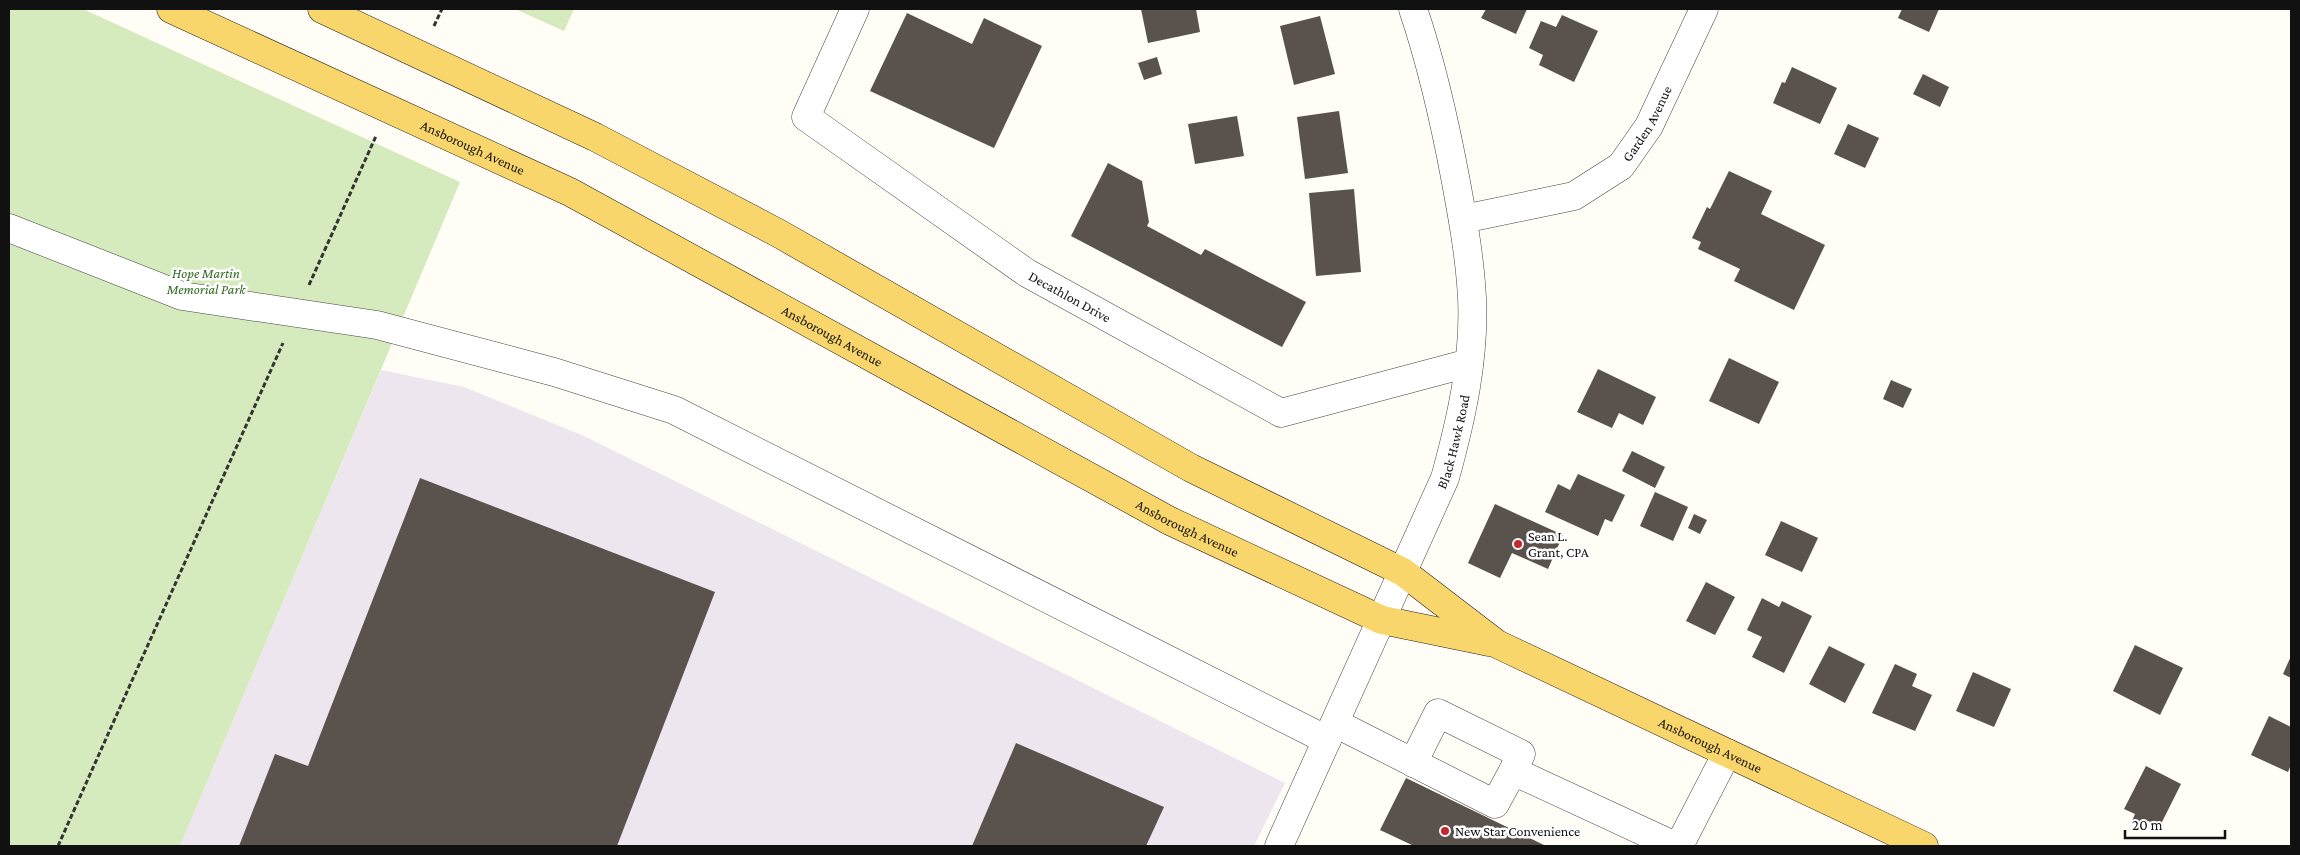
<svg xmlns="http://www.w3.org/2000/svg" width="2300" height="855" font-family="'Crimson Pro',serif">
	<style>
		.industrial { fill: #eee6ef }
		.green { fill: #d5ebbd }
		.building { fill: #5a524d }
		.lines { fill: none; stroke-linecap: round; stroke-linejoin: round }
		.minor-casing { stroke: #444; stroke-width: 29 }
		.major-casing { stroke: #222; stroke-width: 29 }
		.path { stroke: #333; stroke-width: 3; stroke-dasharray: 5 2.5; stroke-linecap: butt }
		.minor { stroke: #fff; stroke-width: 28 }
		.major { stroke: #f9d66b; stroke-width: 28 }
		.poi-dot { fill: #c4262e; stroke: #fff; stroke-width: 2 }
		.labels { text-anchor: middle; stroke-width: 5; stroke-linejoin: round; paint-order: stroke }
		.street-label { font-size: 14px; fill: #111; stroke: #fff }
		.park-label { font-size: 14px; font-style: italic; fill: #2f6b1f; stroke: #fff }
		.poi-label { font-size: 14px; fill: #111; stroke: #fff; text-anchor: start }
	</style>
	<rect width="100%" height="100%" fill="#fffdf5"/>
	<path class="industrial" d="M381,370L464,387L584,436L1285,783L1254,846H180Z"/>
	<g class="green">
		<path d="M9,9H83L460,182L180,846H9Z"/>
		<path d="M515,9H574L564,31Z"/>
	</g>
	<g class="building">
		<path d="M1141,9H1196L1200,32L1148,43Z"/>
		<path d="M1486,9H1527L1516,34L1481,18Z"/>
		<path d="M1902,9H1939L1929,32L1898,18Z"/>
		<path d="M907,13L972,44L984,18L1042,46L994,148L870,91Z"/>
		<path d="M1562,15L1598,31L1574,82L1539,65L1543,55L1529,48L1541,21L1556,27Z"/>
		<path d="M1320,16L1335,74L1294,85L1280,26Z"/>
		<path d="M1157,57L1162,74L1144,80L1138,63Z"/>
		<path d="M1792,67L1837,88L1820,124L1773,103L1782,82L1785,83Z"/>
		<path d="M1923,74L1949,87L1940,107L1913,94Z"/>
		<path d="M1339,111L1348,173L1305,179L1297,117Z"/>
		<path d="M1237,116L1244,156L1195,164L1188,124Z"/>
		<path d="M1848,124L1879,138L1865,168L1834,154Z"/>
		<path d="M1108,163L1142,181L1149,222L1147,226L1201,255L1205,249L1306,302L1282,347L1071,236Z"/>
		<path d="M1729,171L1772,191L1761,214L1825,245L1794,310L1734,281L1740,269L1698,249L1701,242L1692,238L1707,207L1710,209Z"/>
		<path d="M1354,189L1361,272L1316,276L1309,193Z"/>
		<path d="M1729,358L1779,382L1759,424L1709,401Z"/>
		<path d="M1598,369L1656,397L1643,425L1619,413L1612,428L1577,412Z"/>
		<path d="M1891,380L1912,389L1903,408L1883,399Z"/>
		<path d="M1632,451L1665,467L1655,488L1622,471Z"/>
		<path d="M1578,474L1625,495L1612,522L1605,519L1598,536L1545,512L1558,484L1570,490Z"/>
		<path d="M420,478L715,592L617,846H239L275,754L308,766Z"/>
		<path d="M1655,492L1688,507L1673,541L1640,526Z"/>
		<path d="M1495,504L1563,535L1548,569L1512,553L1500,578L1468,563Z"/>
		<path d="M1694,514L1707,520L1700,534L1688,528Z"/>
		<path d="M1781,521L1818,538L1802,572L1765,555Z"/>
		<path d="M1706,582L1735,597L1715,635L1686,621Z"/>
		<path d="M1762,598L1779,607L1782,601L1812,616L1784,673L1752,657L1762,637L1747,630Z"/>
		<path d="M2135,645L2183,668L2160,715L2113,691Z"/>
		<path d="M1829,646L1865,664L1845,703L1809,684Z"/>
		<path d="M2291,656V678L2283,674Z"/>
		<path d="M1895,664L1917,674L1912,686L1932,695L1915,731L1872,713Z"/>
		<path d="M1973,672L2011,689L1994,727L1956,711Z"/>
		<path d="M2269,716L2291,727V765L2288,772L2251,755Z"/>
		<path d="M1016,743L1164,807L1146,846H972Z"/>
		<path d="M2146,766L2181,784L2160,826L2148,821L2145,827L2132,821L2135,814L2124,809Z"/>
		<path d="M1406,778L1546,846H1414L1380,830Z"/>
	</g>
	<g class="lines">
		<g class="minor-casing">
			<g id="minor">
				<path id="s1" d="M855,9L806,117L1027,273L1281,413L1469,363"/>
				<path id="s2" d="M1463,219L1574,196L1621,166L1649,126L1704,9"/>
				<path d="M9,228L182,296L377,325L554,372L674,410L1327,740"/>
				<path d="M1335,723L1495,804L1513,771L1675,846"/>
				<path d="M1413,763L1438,713L1521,754L1513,771"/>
				<path id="s3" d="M1279,846L1445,478C1461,420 1475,359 1472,298C1470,259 1463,220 1456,182C1445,123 1432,65 1413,9"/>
				<path d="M1679,846L1727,753"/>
			</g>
		</g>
		<g class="major-casing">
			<g id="major">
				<path id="s4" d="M171,9L570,192L1170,521L1382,620L1489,642"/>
				<path id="s5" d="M322,9L595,137L778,233L1191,468L1403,572L1497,644L1924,846"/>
			</g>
		</g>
		<g class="path">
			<path d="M434,26L442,9"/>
			<path d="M309,285L376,136"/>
			<path d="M58,846L283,343"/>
		</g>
		<use href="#minor" class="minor"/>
		<use href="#major" class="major"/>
	</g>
	<g class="poi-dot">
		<circle cx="1518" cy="544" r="5"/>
		<circle cx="1445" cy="831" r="5"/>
	</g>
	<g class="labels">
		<g class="street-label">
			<text dy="5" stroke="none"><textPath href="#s2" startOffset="219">Garden Avenue</textPath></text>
			<text dy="5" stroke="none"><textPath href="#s4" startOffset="332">Ansborough Avenue</textPath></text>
			<text dy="5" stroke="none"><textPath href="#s1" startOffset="438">Decathlon Drive</textPath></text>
			<text dy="5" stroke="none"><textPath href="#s4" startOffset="738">Ansborough Avenue</textPath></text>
			<text dy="5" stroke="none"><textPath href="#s3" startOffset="441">Black Hawk Road</textPath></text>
			<text dy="5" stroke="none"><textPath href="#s4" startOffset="1142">Ansborough Avenue</textPath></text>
			<text dy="5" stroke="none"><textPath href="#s5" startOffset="1574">Ansborough Avenue</textPath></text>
		</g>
		<g class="park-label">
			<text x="206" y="278">Hope Martin<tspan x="206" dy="16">Memorial Park</tspan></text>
		</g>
		<g class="poi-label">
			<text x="1528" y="541">Sean L.<tspan x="1528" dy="16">Grant, CPA</tspan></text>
			<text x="1455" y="836">New Star Convenience</text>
		</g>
	</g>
	<rect width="2300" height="855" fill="none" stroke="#111111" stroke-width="20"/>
	<path d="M2125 830v8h100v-8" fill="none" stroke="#111111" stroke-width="2.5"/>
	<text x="2132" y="830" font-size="15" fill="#111111" stroke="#ffffff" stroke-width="4" paint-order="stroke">20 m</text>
</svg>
